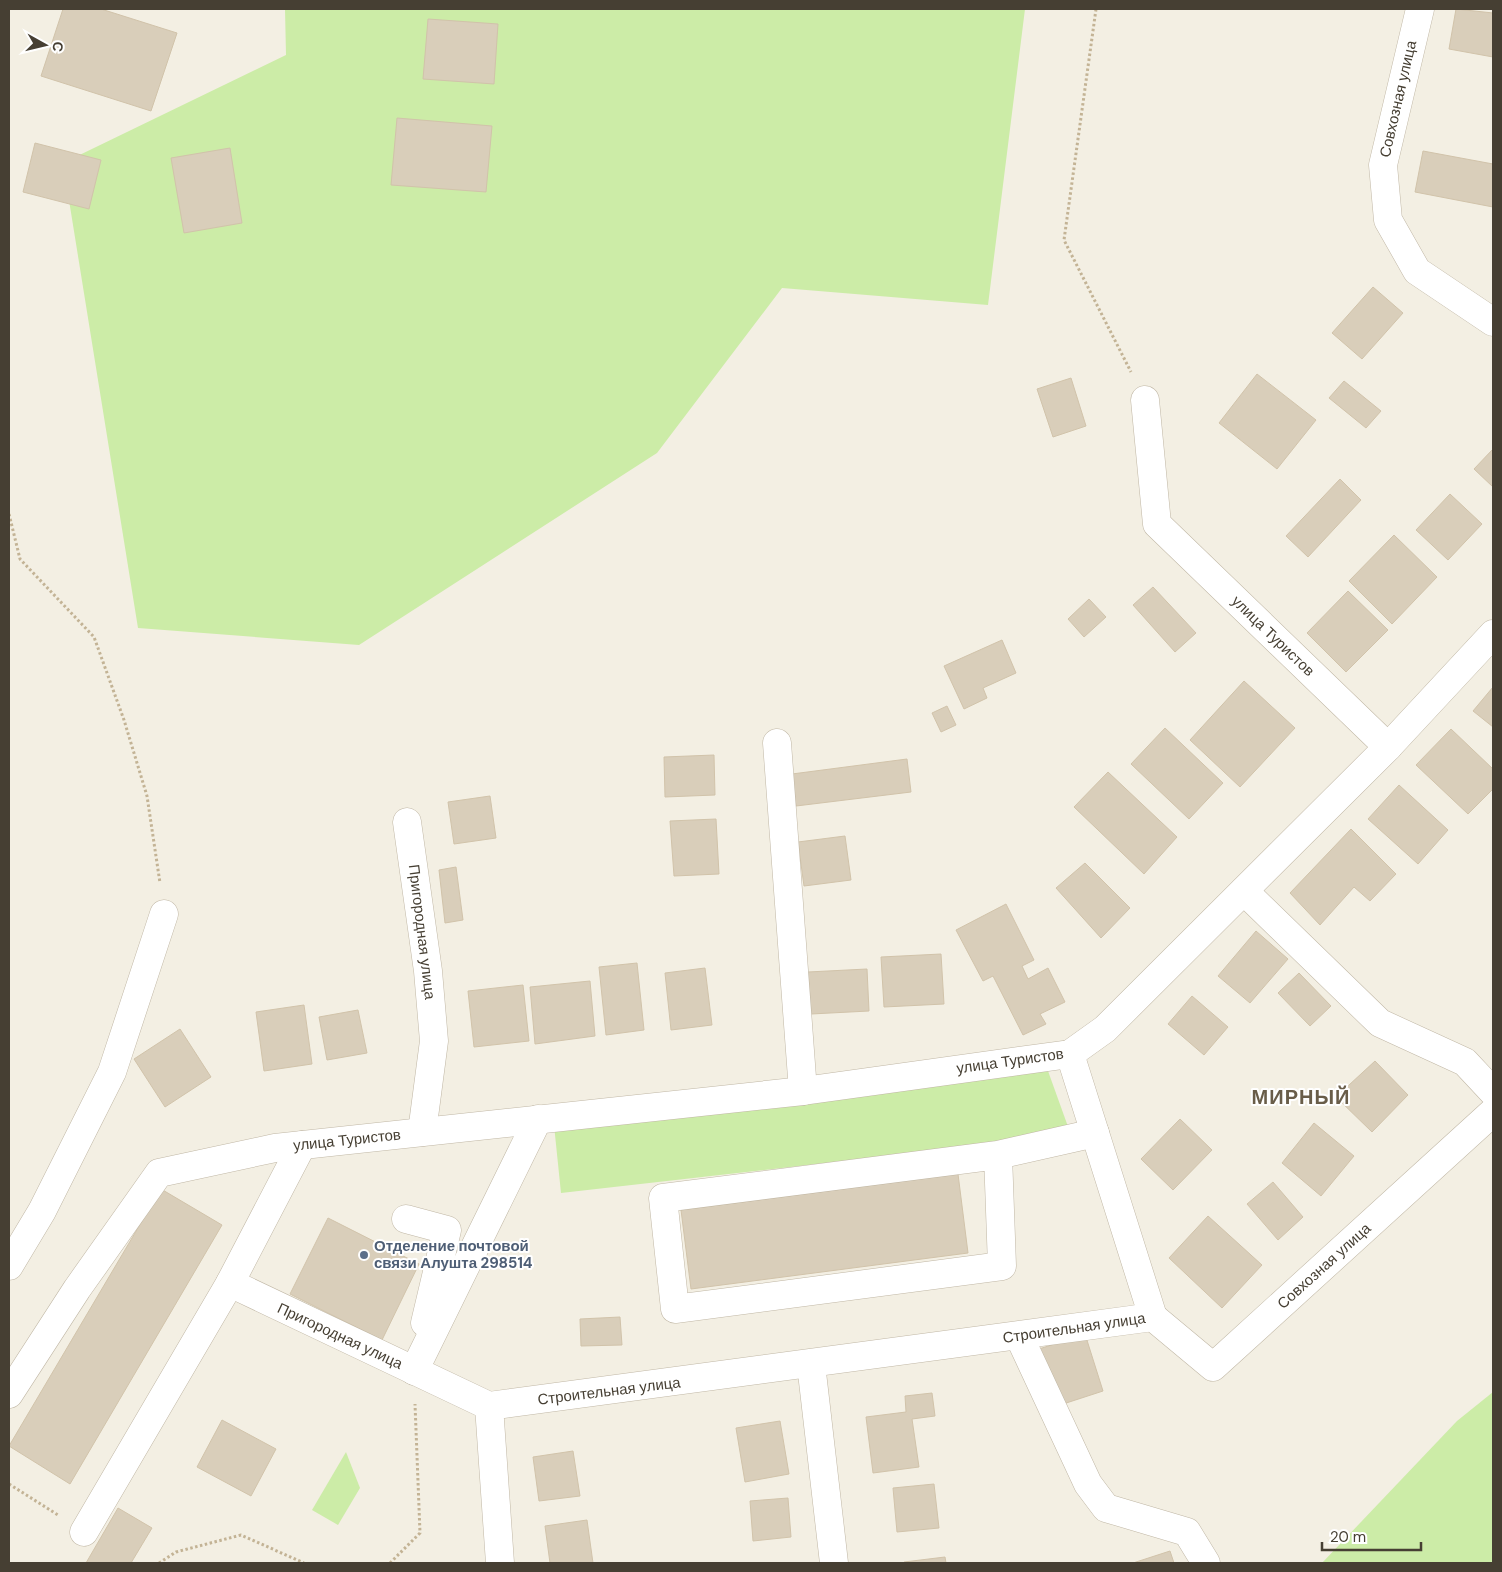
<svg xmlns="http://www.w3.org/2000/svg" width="1502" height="1572" font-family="'DM Sans',sans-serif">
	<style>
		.green { fill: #cceca7 }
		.building { fill: #d9ceba; stroke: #d1c3aa }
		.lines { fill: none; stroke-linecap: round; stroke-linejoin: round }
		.minor-casing { stroke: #c0b7a5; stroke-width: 29 }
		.path { stroke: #c3b395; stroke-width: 3; stroke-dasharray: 2.5 2.5; stroke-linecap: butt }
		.minor { stroke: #fff; stroke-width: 28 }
		.service-dot { fill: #5c6f8a; stroke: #fff; stroke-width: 2 }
		.labels { text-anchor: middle; stroke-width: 4; stroke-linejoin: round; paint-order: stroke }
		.street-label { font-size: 15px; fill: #463f33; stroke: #fff }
		.service-label { font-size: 15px; font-weight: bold; fill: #4e5e75; stroke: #fff; text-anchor: start }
		.district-label { font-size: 20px; font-weight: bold; letter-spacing: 1px; fill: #695d49; stroke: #fff }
	</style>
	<rect width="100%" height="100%" fill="#f3efe3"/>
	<g class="green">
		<path d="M285,9H1025L988,305L782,288L657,453L359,645L138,628L63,163L286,55Z"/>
		<path d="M1048,1071L1071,1135L561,1193L554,1125Z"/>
		<path d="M1493,1392V1563H1322L1457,1421Z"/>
		<path d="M346,1452L360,1488L338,1525L312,1510Z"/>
	</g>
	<g class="building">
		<path d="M63,9H101L177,33L151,111L41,76Z"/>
		<path d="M1456,9L1493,13V57L1449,49Z"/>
		<path d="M428,19L498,24L494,84L423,79Z"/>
		<path d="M397,118L492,126L486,192L391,185Z"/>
		<path d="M35,143L101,160L89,209L23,192Z"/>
		<path d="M230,148L242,223L184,233L171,158Z"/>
		<path d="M1423,151L1493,164V207L1415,192Z"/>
		<path d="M1373,287L1403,313L1362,359L1332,333Z"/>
		<path d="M1257,374L1316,420L1277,469L1219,423Z"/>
		<path d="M1071,378L1086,426L1053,437L1037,389Z"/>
		<path d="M1344,381L1381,411L1366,428L1329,398Z"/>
		<path d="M1493,449V487L1474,469Z"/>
		<path d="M1340,479L1361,500L1308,557L1286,536Z"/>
		<path d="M1450,494L1482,524L1448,560L1416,530Z"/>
		<path d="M1394,535L1437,577L1392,624L1349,581Z"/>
		<path d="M1153,587L1196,633L1175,652L1133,605Z"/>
		<path d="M1348,591L1388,630L1346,672L1307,633Z"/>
		<path d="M1089,599L1106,617L1084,637L1068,619Z"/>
		<path d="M1002,640L1016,673L983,688L987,698L964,709L944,666Z"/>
		<path d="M1244,681L1295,728L1240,787L1190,740Z"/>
		<path d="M1493,687V727L1473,711Z"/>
		<path d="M947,706L956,725L941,732L932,713Z"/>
		<path d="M1165,728L1223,783L1189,819L1131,764Z"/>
		<path d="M1451,729L1493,769V789L1468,814L1416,765Z"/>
		<path d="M714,755L715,795L665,797L664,757Z"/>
		<path d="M907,759L911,792L796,806L792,774Z"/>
		<path d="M1108,772L1177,837L1144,874L1074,807Z"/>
		<path d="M1399,785L1448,830L1418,864L1368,819Z"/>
		<path d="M490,796L496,838L454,844L448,802Z"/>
		<path d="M716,819L719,874L674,876L670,821Z"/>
		<path d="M1351,829L1396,874L1370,901L1354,887L1320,925L1290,893Z"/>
		<path d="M845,836L851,880L804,886L798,842Z"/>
		<path d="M1085,863L1130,908L1101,938L1056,888Z"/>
		<path d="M456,867L463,920L445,923L439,870Z"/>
		<path d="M1006,904L1034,960L1022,966L1028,979L1048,968L1065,1002L1040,1014L1046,1024L1023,1035L993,976L983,981L956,930Z"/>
		<path d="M1256,931L1288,959L1250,1003L1218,976Z"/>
		<path d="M941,954L944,1004L884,1007L881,957Z"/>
		<path d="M637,963L644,1030L606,1035L599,967Z"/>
		<path d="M705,968L712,1025L671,1030L665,973Z"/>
		<path d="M867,969L869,1011L811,1014L808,972Z"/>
		<path d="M1299,973L1331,1006L1310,1026L1278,993Z"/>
		<path d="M590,981L595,1036L535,1044L530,987Z"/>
		<path d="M523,985L529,1041L474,1047L468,991Z"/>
		<path d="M1192,996L1228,1027L1204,1055L1168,1024Z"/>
		<path d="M304,1005L312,1064L264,1071L256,1012Z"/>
		<path d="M358,1010L367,1053L327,1060L319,1017Z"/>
		<path d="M180,1029L211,1077L165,1107L134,1059Z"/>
		<path d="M1375,1061L1408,1095L1372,1132L1336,1097Z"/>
		<path d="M1180,1119L1212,1150L1173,1190L1141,1159Z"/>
		<path d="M1314,1123L1354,1156L1321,1196L1282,1163Z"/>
		<path d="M958,1174L968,1253L691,1289L681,1210Z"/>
		<path d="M1273,1182L1303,1217L1278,1240L1247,1204Z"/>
		<path d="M161,1189L222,1225L70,1484L9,1446Z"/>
		<path d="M1208,1216L1262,1265L1222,1308L1169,1258Z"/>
		<path d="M328,1218L419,1264L382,1340L290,1294Z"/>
		<path d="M620,1317L622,1345L581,1346L580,1319Z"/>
		<path d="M1085,1334L1103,1391L1057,1406L1039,1349Z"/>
		<path d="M932,1393L935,1416L912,1419L919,1467L873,1473L866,1417L906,1412L905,1396Z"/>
		<path d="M222,1420L276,1449L251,1496L197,1467Z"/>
		<path d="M780,1421L789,1474L745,1482L736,1428Z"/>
		<path d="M573,1451L580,1496L539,1501L533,1457Z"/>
		<path d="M934,1484L939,1528L897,1532L893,1488Z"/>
		<path d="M788,1498L791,1537L753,1541L750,1501Z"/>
		<path d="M118,1508L152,1528L131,1563H86Z"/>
		<path d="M587,1520L593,1563H550L545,1526Z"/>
		<path d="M1170,1551L1174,1563H1133Z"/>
		<path d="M945,1557L946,1563H904V1562Z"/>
	</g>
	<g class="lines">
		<g class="minor-casing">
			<g id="minor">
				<path d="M1420,9L1383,165L1388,220L1417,271L1493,322"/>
				<path d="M1145,400L1157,524L1388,747"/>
				<path d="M777,743L803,1091"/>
				<path d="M407,822L428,971L434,1041L422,1132"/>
				<path d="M1244,891L1380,1023L1465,1062L1493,1092"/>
				<path d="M998,1155L1002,1266L675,1309L663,1198L998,1155L1095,1133"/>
				<path d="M406,1219L447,1230L425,1323"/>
				<path d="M9,1266L42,1211L112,1072L164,914"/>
				<path d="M230,1283L489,1406L1153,1317L1070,1054"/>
				<path d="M1153,1317L1213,1367L1493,1112"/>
				<path d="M1019,1336L1088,1484L1106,1508L1187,1532L1206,1563"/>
				<path d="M811,1364L834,1563"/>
				<path d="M414,1371L538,1119"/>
				<path d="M9,1394L77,1289L159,1173L275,1148L803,1091L1070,1054L1105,1029L1388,747L1493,634"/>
				<path d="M489,1406L500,1563"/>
				<path d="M84,1532L230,1283L302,1145"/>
			</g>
		</g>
		<g class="path">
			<path d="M1096,9L1064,240L1131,372"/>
			<path d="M9,514L20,559L94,637L124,720L147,796L160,883"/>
			<path d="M9,1484L58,1515"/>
			<path d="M159,1563L176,1552L241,1535L304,1563"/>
			<path d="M390,1563L420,1533L415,1404"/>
		</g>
		<use href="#minor" class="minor"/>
	</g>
	<circle class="service-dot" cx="364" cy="1255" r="5"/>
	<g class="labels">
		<g class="street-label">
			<text transform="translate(1398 99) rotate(-77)" y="5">Совхозная улица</text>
			<text transform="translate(1273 636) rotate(44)" y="5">улица Туристов</text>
			<text transform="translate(422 932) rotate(83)" y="5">Пригородная улица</text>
			<text transform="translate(1010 1061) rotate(-8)" y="5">улица Туристов</text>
			<text transform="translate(347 1140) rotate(-6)" y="5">улица Туристов</text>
			<text transform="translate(1324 1266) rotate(-42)" y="5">Совхозная улица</text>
			<text transform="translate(1074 1328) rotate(-8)" y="5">Строительная улица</text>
			<text transform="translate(340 1336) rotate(25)" y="5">Пригородная улица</text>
			<text transform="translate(609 1391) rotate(-7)" y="5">Строительная улица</text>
		</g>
		<g class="service-label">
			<text x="374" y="1251">Отделение почтовой<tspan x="374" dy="17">связи Алушта 298514</tspan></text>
		</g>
		<g class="district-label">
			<text x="1301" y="1104">МИРНЫЙ</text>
		</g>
	</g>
	<rect width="1502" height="1572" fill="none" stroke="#463f33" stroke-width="20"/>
	<g transform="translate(45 45) rotate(98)" stroke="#ffffff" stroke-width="4" paint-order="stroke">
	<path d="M0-4L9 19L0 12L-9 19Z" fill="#463f33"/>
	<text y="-8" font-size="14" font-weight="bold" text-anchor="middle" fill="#463f33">С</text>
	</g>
	<path d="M1322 1542v8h99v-8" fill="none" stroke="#463f33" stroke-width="2.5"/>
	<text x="1330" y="1542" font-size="15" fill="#463f33" stroke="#ffffff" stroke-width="4" paint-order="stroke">20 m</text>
</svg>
